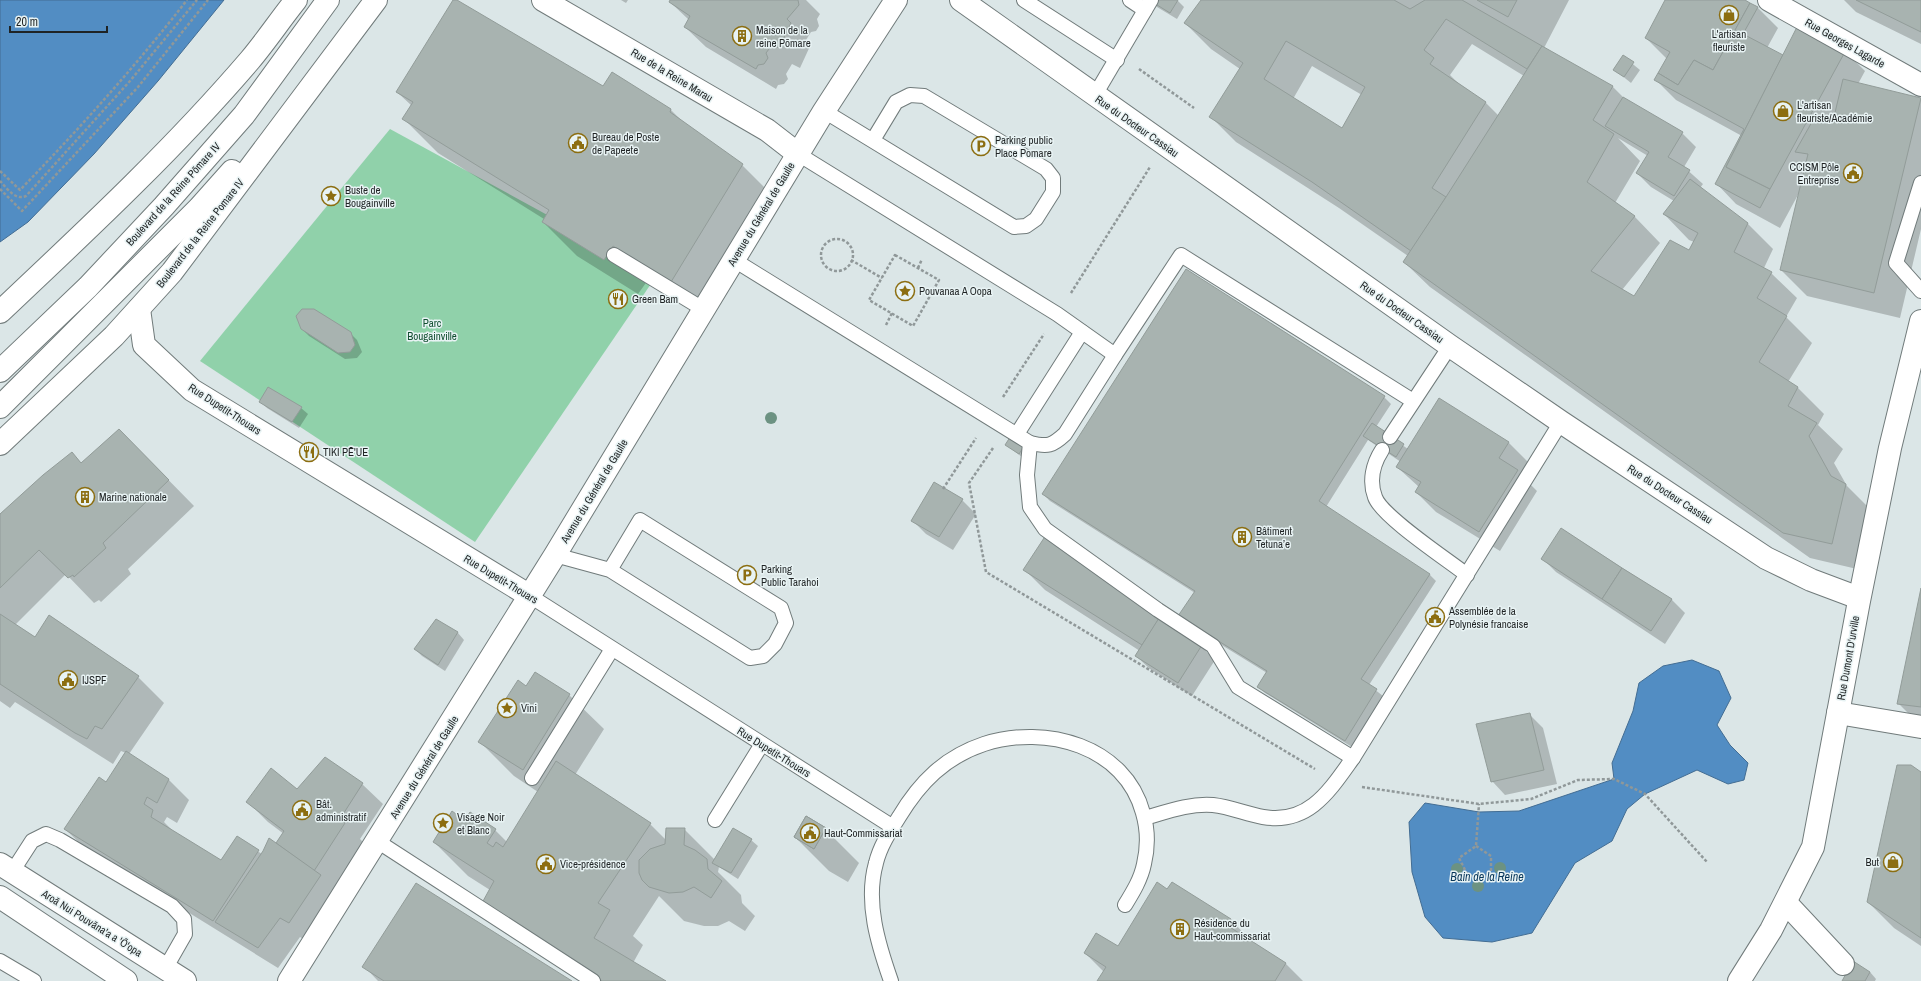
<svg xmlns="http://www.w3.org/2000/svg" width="1921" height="981" font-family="'Archivo Narrow',sans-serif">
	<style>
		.green { fill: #90d1aa }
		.water { fill: #528dc3; stroke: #436d93 }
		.shadow { fill: #0003; fill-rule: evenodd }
		.building { fill: #a8b3b0; stroke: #929c99; fill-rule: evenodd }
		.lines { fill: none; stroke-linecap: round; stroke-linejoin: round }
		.service-casing { stroke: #717b7b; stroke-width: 16 }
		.minor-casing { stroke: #717b7b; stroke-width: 24 }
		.primary-casing { stroke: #717b7b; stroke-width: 24 }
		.path { stroke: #909899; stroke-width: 2.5; stroke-dasharray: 3 2; stroke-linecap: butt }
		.service { stroke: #fff; stroke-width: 14 }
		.minor { stroke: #fff; stroke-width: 22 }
		.primary { stroke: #fff; stroke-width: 22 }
		.tree { fill: #6c9282 }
		.labels { text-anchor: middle; stroke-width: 3; stroke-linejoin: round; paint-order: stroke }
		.poi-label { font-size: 11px; fill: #1f2324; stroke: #e8f3f4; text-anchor: start }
		.street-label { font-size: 11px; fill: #1f2324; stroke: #e8f3f4 }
		.park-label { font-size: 11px; fill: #114e30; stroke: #e8f3f4 }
		.water-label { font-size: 12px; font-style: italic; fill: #063559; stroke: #e8f3f4 }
	</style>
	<rect width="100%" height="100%" fill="#dbe6e7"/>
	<path class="green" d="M390,129L657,275L475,542L200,361Z"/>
	<g class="water">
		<path d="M0,0H224L158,81L94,154L28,222L0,242Z"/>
		<path d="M1692,660L1719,671L1731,698L1717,725L1730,745L1748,763L1744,780L1728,784L1697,770L1645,794L1627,809L1612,841L1575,863L1532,933L1492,942L1443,938L1425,917L1412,872L1409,822L1425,803L1479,812L1519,811L1614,779L1612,763L1633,711L1639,683L1663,666Z"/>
	</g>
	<g class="shadow">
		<path d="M455,0L603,88L671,110L685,124L742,165L776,199L705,316L648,280L638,294L577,256L543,222L544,219L438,153L404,119L412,106L397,92Z"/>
		<path d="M621,0H628L626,3Z"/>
		<path d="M671,0H806L820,14L817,19L819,26L816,31L811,32L806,40L811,44L800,68L792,64L786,74L788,79L784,84L778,85L776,89L706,47L685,27L689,20L670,2Z"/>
		<path d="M1150,0H1177L1184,7L1177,19L1157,7Z"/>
		<path d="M1202,0H1569L1544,48L1612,86L1626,100L1682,133L1696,147L1684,167L1703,184L1700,188L1747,223L1773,249L1764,268L1771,273L1797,298L1786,317L1812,343L1788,382L1798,388L1824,414L1818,425L1843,449L1834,463L1847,486L1871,510L1857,569L1810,558L1430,287L1404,262L1408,256L1339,208L1236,142L1210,116L1240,69L1211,49L1185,23ZM1472,44L1524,76L1499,116L1485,102L1459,84L1450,75ZM1312,66L1362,95L1343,130L1293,99ZM1618,138L1648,156L1637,173L1651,187L1674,201L1664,214L1689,240L1694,242L1689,251L1634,298L1622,290L1660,243L1635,217L1615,203L1640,161Z"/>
		<path d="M1666,0H1743L1757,7L1778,28L1767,48L1783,57L1845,51L1865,71L1858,84L1921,99V229L1900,318L1807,296L1781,270L1799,193L1780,228L1736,204L1716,183L1742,136L1676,100L1656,80L1667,59L1646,38Z"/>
		<path d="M1844,0H1921V44L1856,12Z"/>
		<path d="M1623,56L1640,70L1631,83L1615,70Z"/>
		<path d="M301,328L350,333L357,340L362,352L357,358L345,359L309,336Z"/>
		<path d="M1384,397L1391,404L1376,427L1408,449L1439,400L1509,443L1529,463L1521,475L1537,491L1500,551L1436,512L1416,492L1419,487L1397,467L1401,462L1368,440L1326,507L1430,575L1436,581L1369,685L1383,696L1352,747L1265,693L1258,687L1267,673L1186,623L1195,593L1050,501L1043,494Z"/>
		<path d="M260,401L301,408L308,414L299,428L267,408Z"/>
		<path d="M1006,445L1034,448L1026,460Z"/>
		<path d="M72,454L82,464L145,456L194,506L128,569L131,574L101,602L99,600L94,603L66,574L15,625L36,638L50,616L138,677L164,703L129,754L169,780L189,800L177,823L167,817L164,822L173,831L221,861L237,838L262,854L276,844L284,834L268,822L248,802L298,790L362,784L383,804L360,839L365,844L310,943L300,937L278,968L86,849L65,829L107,783L126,753L121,751L113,764L15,702L10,708L0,701V515Z"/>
		<path d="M962,500L976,514L953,550L926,534L912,520Z"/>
		<path d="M1562,529L1672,600L1685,613L1665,644L1556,572L1542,558Z"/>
		<path d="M1025,570L1201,646L1215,660L1192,696L1150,669L1136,656L1140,651L1045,590Z"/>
		<path d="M1921,597V726L1898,703Z"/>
		<path d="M436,620L458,633L464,640L445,671L422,656L415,649Z"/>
		<path d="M527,687L569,695L604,729L575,775L650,824L666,840L684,829L715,860L751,840L758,846L738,879L719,867L718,872L741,895L742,903L755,916L745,931L729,921L718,926H704L684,921L659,896L633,936L643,945L633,963L664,981H585L490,890L468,876L434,842L465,822L495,830L507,842L538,792L514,776L480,742Z"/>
		<path d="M1529,714L1543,728L1557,784L1505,795L1492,781Z"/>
		<path d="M1921,773V946L1894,928L1868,902Z"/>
		<path d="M825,829L859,863L848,882L829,871L795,837Z"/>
		<path d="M1172,883L1231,920L1255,945L1286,964L1303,981H1098L1104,972L1085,953L1118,947Z"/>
		<path d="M364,966L570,981H378Z"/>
		<path d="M1870,972L1876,979L1875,981H1843Z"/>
	</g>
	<g class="building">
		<path d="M453,0H457L603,86L612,72L671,109L670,112L743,164L671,282L613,246L604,260L542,222L549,210L402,119L413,102L396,92Z"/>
		<path d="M670,0H798L799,5L787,19L791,23L779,48L772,45L766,53L768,58L764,64L758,65L756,69L684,27L690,16L669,2Z"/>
		<path d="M1149,0H1178L1170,13Z"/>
		<path d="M1201,0H1394L1410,9L1425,0H1462L1542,46L1527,69L1446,19L1424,50L1434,58L1430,64L1486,102L1432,188L1446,197L1411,251L1312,182L1209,117L1243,63L1184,23ZM1286,41L1365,87L1342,128L1264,79Z"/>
		<path d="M1477,0H1517L1508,17Z"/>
		<path d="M1665,0H1745L1750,3L1713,70L1694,60L1678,85L1658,73L1670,52L1645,38Z"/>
		<path d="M1856,0H1921V32Z"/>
		<path d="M1750,3L1758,7L1743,34L1783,55L1726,167L1770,189L1760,208L1715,184L1744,129L1654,80L1658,73L1678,85L1694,60L1713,70Z"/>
		<path d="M1798,25L1846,50L1770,189L1726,167Z"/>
		<path d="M1542,46L1613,86L1593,120L1614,134L1587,182L1635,216L1591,271L1634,296L1670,240L1689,250L1698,233L1663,214L1690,179L1748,223L1734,252L1772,272L1757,298L1787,316L1759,362L1798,387L1788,406L1817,423L1809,436L1831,476L1846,484L1832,544L1783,533L1403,262L1446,197Z"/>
		<path d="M1623,55L1634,62L1624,77L1613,70Z"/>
		<path d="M1843,79L1921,98L1874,293L1780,270L1808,154L1795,152L1813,120L1833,121Z"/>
		<path d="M1623,97L1683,132L1668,157L1690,170L1674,196L1636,173L1649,152L1605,126Z"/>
		<path d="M1186,269L1385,396L1319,501L1430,574L1361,679L1377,689L1345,741L1257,687L1267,671L1178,616L1195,591L1042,494Z"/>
		<path d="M302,309H314L351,332L355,345L350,352L338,353L301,329L296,316Z"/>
		<path d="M268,387L302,407L292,422L259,402Z"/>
		<path d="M1439,398L1509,442L1499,458L1518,470L1479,532L1415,492L1421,482L1396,467Z"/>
		<path d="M1372,423L1404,444L1396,457L1363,436Z"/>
		<path d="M119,429L169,480L103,543L106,548L74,577L73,575L68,578L39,550L0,588V514L43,475L72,452L81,463Z"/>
		<path d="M1014,431L1028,440L1019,454L1005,445Z"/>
		<path d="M934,482L963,499L939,537L911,521Z"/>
		<path d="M1561,528L1622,568L1602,599L1541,559Z"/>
		<path d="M1046,535L1164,611L1142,645L1023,570Z"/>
		<path d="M1622,568L1672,599L1651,631L1602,599Z"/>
		<path d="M1921,588V707L1897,704Z"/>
		<path d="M0,614L35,637L49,615L139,676L102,729L95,726L87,739L75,733L0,684Z"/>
		<path d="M1159,618L1202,645L1178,683L1135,656Z"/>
		<path d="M436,619L458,632L438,665L414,649Z"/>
		<path d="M535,672L570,694L523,770L478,742L518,680L526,686Z"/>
		<path d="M1530,713L1544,770L1491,782L1476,724Z"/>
		<path d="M126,751L169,779L157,803L147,797L144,804L153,810L151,817L221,860L237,836L259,850L213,921L64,829L99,777L106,782Z"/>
		<path d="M325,757L363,783L340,819L345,823L314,871L276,843L284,831L246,802L271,768L297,789Z"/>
		<path d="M556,761L651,823L598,903L610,910L594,938L666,981H602L482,903L494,881L433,842L452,811L464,820L470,812L496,829L487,843L493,847L496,842L503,847Z"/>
		<path d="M1897,765H1911L1921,772V938L1867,902Z"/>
		<path d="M806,816L826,828L814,849L794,837Z"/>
		<path d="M806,816L826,828L814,849L794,837Z"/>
		<path d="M666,828H685L684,845L695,850L707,859L708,869L722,881L711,898L694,887L683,892L669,893L649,887L642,880L639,873V860L650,849L665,844Z"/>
		<path d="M733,828L752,839L731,873L712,863Z"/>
		<path d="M269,838L321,875L289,923L280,918L258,948L215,922L263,851Z"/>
		<path d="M1157,882L1167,889L1172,882L1231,919L1228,926L1286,963L1275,981H1097L1106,967L1084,953L1096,933L1118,946Z"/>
		<path d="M416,883L572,981H384L362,967Z"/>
		<path d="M1853,961L1870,972L1865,981H1842Z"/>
	</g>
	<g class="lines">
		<g class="service-casing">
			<g id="service">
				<path d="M1024,0L1117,60"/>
				<path d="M1130,0L1145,10"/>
				<path d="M1095,95L1151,0"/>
				<path d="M824,111L1014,227L1026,226L1036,219L1053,192V178L1046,169L924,96L910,95L896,102L873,140"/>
				<path d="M798,154L1057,314L1115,355L1181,255L1413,401"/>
				<path d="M1921,183L1896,263L1921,291"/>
				<path d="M614,255L703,309"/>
				<path d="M734,260L1030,443L1027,475L1030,507L1045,529L1158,610L1213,646L1238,687L1353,758"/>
				<path d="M1017,434L1082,332"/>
				<path d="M1390,437L1450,346"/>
				<path d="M1030,443C1048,447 1052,446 1065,434L1115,355"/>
				<path d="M1382,450C1373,464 1369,481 1375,497C1381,516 1448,560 1467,575"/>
				<path d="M555,555L610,570L750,658L763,656L775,644L786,623L781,608L640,520L610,570"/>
				<path d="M530,596L893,827"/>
				<path d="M532,778L612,649"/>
				<path d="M1145,818C1166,812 1190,803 1213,805C1231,807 1246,814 1263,817C1309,825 1330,790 1353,758L1561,422"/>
				<path d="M715,820L762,744"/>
				<path d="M377,841L593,981"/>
				<path d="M12,872L32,841L46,834L60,840L172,906L184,919L185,934L165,969"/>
				<path d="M0,961L34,981"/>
				<path d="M891,981C878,944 865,902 876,863C880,846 890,831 899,817C920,782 945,757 984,744C1046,724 1125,746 1143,813C1148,830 1148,847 1144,864C1141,879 1133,892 1125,905"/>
			</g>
		</g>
		<g class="minor-casing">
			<g id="minor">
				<path d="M543,0L767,130L798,154"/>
				<path d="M961,0L1450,346L1561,422L1766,558L1811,580L1859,598"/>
				<path d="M1769,0L1921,85"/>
				<path d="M139,309L144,345L192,390L530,596"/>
				<path d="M1838,713L1921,727"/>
				<path d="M1786,903L1843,964"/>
			</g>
		</g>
		<g class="primary-casing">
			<g id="primary">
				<path d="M0,312C86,231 173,150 250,60C266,41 280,20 296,0"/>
				<path d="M0,371L88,287L164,206L244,115L328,0"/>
				<path d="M0,407L199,208L232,171"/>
				<path d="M0,444L114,336L172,272L376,0"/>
				<path d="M0,864L185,981"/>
				<path d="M0,897L126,981"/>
				<path d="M289,981L555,555L824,111L896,0"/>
				<path d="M1739,981L1771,930L1813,847L1859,601L1890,448L1921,321"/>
			</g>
		</g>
		<g class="path">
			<path d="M1139,69L1194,108"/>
			<path d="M0,171L20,190C79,129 135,67 187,0"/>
			<path d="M0,181C7,188 15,201 26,196L130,81L197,0"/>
			<path d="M0,189L22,211L138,87L208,0"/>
			<circle cx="837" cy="255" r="16"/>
			<path d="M895,255L939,280L913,326L869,300Z"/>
			<path d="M851,260L882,278"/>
			<path d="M918,268L922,259"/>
			<path d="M1071,293L1150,167"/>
			<path d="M886,325L892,313"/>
			<path d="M1003,397L1044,334"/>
			<path d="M993,448L969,483L986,572L1315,769"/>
			<path d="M943,489L976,438"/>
			<path d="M1362,787L1479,804L1531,799L1578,780L1614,779L1645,794L1707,862"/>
			<path d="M1476,846L1491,856V871L1479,879L1467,874L1459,858L1476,846L1479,804"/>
		</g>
		<use href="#service" class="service"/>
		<use href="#minor" class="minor"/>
		<use href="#primary" class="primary"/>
	</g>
	<g class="tree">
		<circle cx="771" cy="418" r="6"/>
		<circle cx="1500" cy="868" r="6"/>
		<circle cx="1457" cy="869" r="6"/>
		<circle cx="1478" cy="886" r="6"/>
	</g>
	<defs>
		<g id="shop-ring" transform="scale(1)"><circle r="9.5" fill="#e8f3f4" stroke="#8c6e11" stroke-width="1.5"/><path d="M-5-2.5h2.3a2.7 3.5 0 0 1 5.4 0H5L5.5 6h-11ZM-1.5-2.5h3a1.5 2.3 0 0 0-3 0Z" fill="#8c6e11"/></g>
		<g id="building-ring" transform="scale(1)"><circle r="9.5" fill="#e8f3f4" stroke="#8c6e11" stroke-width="1.5"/><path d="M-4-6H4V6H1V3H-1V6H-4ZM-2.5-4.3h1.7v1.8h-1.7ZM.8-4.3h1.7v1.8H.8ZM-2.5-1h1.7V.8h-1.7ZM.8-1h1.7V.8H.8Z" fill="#8c6e11"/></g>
		<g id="civic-ring" transform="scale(1)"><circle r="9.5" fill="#e8f3f4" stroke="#8c6e11" stroke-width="1.5"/><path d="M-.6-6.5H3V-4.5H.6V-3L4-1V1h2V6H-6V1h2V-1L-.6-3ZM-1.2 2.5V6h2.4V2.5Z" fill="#8c6e11"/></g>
		<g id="parking-ring" transform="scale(1)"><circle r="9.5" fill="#e8f3f4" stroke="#8c6e11" stroke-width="1.5"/><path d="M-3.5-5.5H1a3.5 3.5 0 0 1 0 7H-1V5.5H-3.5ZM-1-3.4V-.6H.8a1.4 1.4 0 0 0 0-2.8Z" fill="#8c6e11"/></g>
		<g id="sight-ring" transform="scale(1)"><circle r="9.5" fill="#e8f3f4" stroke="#8c6e11" stroke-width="1.5"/><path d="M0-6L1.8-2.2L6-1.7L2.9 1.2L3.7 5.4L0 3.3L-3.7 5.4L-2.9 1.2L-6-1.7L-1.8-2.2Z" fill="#8c6e11"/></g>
		<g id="restaurant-ring" transform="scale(1)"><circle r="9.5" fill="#e8f3f4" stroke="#8c6e11" stroke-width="1.5"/><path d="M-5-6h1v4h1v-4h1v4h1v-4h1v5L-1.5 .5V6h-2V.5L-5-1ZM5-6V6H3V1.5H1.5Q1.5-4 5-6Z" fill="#8c6e11"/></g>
	</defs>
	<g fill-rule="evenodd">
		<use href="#shop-ring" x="1729" y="15"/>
		<use href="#building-ring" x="742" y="36"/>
		<use href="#shop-ring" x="1783" y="111"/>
		<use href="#civic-ring" x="578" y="143"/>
		<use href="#parking-ring" x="981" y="146"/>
		<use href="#civic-ring" x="1853" y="173"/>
		<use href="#sight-ring" x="331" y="196"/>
		<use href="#sight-ring" x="905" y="291"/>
		<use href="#restaurant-ring" x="618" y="299"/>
		<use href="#restaurant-ring" x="309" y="452"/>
		<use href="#building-ring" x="85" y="497"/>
		<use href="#building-ring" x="1242" y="537"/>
		<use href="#parking-ring" x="747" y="575"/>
		<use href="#civic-ring" x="1435" y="617"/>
		<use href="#civic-ring" x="68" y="680"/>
		<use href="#sight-ring" x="507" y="708"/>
		<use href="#civic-ring" x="302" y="810"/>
		<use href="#sight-ring" x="443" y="823"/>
		<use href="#civic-ring" x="810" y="833"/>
		<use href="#shop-ring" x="1893" y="862"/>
		<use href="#civic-ring" x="546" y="864"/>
		<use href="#building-ring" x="1180" y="929"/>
	</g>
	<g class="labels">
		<g class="poi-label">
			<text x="756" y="34">Maison de la<tspan x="756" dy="13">reine Pōmare</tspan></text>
			<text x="1729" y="38" text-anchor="middle">L'artisan<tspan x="1729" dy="13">fleuriste</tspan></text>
			<text x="1797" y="109">L'artisan<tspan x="1797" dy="13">fleuriste/Académie</tspan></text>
			<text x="592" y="141">Bureau de Poste<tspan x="592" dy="13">de Papeete</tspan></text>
			<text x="995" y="144">Parking public<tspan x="995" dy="13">Place Pomare</tspan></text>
			<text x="1839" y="171" text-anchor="end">CCISM Pôle<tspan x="1839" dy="13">Entreprise</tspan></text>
			<text x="345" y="194">Buste de<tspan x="345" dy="13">Bougainville</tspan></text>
			<text x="919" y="295">Pouvanaa A Oopa</text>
			<text x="632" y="303">Green Bam</text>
			<text x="323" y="456">TIKI PĒ'UE</text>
			<text x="99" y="501">Marine nationale</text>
			<text x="1256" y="535">Bâtiment<tspan x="1256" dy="13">Tetuna’e</tspan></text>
			<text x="761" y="573">Parking<tspan x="761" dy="13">Public Tarahoi</tspan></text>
			<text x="1449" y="615">Assemblée de la<tspan x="1449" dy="13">Polynésie francaise</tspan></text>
			<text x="82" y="684">IJSPF</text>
			<text x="521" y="712">Vini</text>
			<text x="316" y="808">Bât.<tspan x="316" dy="13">administratif</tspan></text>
			<text x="457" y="821">Visage Noir<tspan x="457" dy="13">et Blanc</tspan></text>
			<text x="824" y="837">Haut-Commissariat</text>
			<text x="1879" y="866" text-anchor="end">But</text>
			<text x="560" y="868">Vice-présidence</text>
			<text x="1194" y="927">Résidence du<tspan x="1194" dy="13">Haut-commissariat</tspan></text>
		</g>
		<g class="street-label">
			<text transform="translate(1845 43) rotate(29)" y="4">Rue Georges Lagarde</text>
			<text transform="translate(672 75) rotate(31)" y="4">Rue de la Reine Marau</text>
			<text transform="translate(1137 126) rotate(35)" y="4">Rue du Docteur Cassiau</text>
			<text transform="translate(173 194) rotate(-48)" y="4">Boulevard de la Reine Pōmare IV</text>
			<text transform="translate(761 214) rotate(-59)" y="4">Avenue du Général de Gaulle</text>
			<text transform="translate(200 233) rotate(-52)" y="4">Boulevard de la Reine Pomare IV</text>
			<text transform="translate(1402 312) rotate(35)" y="4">Rue du Docteur Cassiau</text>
			<text transform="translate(225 409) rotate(33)" y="4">Rue Dupetit-Thouars</text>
			<text transform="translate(594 491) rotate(-59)" y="4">Avenue du Général de Gaulle</text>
			<text transform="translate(1670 494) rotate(33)" y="4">Rue du Docteur Cassiau</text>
			<text transform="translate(501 579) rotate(31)" y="4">Rue Dupetit-Thouars</text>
			<text transform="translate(1848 658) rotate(-80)" y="4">Rue Dumont D'urville</text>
			<text transform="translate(774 752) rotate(32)" y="4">Rue Dupetit-Thouars</text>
			<text transform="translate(424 767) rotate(-58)" y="4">Avenue du Général de Gaulle</text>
			<text transform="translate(92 923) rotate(32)" y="4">Aroā Nui Pouvāna'a a 'Ō'opa</text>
		</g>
		<g class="park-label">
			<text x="432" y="327">Parc<tspan x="432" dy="13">Bougainville</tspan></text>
		</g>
		<g class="water-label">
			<text x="1487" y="881">Bain de la Reine</text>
		</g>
	</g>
	<path d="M10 26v6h97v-6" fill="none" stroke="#1f2324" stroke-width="2"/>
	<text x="16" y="26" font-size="12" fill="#1f2324" stroke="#e8f3f4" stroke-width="3" paint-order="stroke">20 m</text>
</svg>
